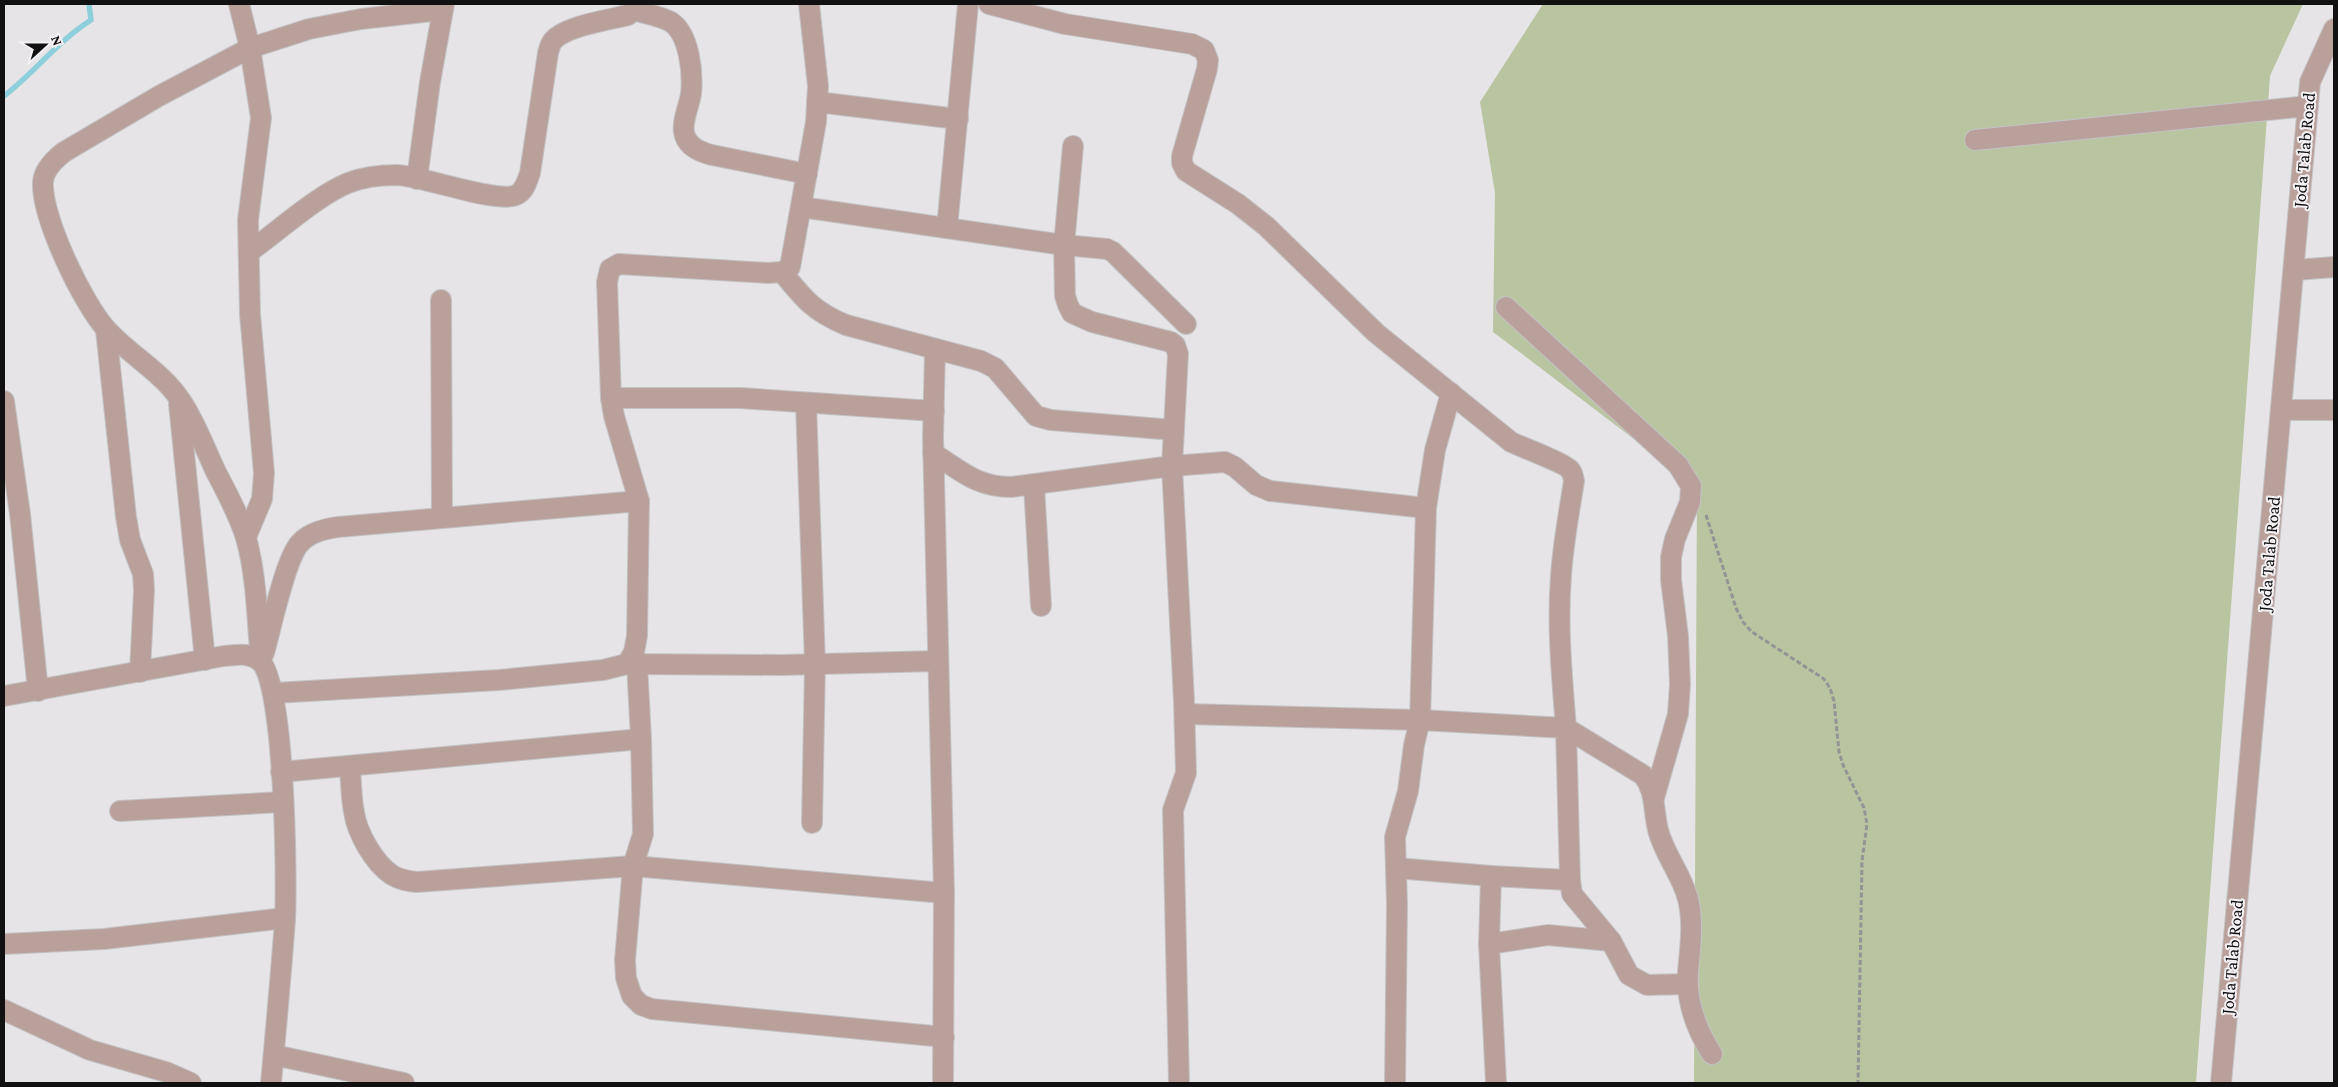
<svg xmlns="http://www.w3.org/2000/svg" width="2338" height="1087" font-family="'Crimson Pro',serif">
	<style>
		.green { fill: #b9c5a0 }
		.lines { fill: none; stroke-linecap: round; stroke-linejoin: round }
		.stream { stroke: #8dcfda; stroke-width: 5.5 }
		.minor-casing { stroke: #c4c2c5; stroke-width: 22 }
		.path { stroke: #949395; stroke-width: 3; stroke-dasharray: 5 2.5; stroke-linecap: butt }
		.minor { stroke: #b9a09b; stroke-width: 20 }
		.labels { text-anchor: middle; stroke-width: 4; stroke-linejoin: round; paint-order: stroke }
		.street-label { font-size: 18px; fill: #121112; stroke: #f4f1f5 }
	</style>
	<rect width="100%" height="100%" fill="#e6e4e7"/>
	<path class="green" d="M1543,4H2303L2270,76L2196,1083H1694L1697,487L1493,332L1495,193L1480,102Z"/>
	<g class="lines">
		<path class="stream" d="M4,96C35,72 58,41 91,20L89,4"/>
		<g class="minor-casing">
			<g id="minor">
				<path d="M239,4L250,48L261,118L248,220L250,314L264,473L262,499L246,537"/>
				<path d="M989,4L1065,24L1192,44L1204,50L1208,60L1207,69L1182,156V163L1186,171L1238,204L1266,226L1376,333L1511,442C1522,447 1566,464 1570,470C1573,473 1573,477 1574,481C1569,513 1563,544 1561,576C1557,627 1562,677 1566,728L1643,775C1656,791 1653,810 1658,830C1664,854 1682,875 1688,899C1694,923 1690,948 1688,972C1686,1003 1696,1029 1712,1054"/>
				<path d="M634,10C646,14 660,16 671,22C690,35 693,74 691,94C689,106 682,121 684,132C686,146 700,152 712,155L807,174"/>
				<path d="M817,102L958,119"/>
				<path d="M1975,140L2308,106"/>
				<path d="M1073,146L1064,245L1065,296L1068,305L1072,313L1092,322L1171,342L1175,345L1178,354L1172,466L1184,701L1186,773L1173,810L1179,1083"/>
				<path d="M417,179L430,82L444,4"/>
				<path d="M801,207L1064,245L1107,249L1113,252L1186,324"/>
				<path d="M947,228L968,4"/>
				<path d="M249,252C277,232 318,195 348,183C363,177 381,175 397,175C423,176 497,204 516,195C525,191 527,181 530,173L548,53C549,50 550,45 552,42C563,26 609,20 628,15L634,10L636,4"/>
				<path d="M2295,270L2334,267"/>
				<path d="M782,272C804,299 813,311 846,325L981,361L995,368L1036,416L1051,420L1174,430"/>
				<path d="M441,300L442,518"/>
				<path d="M1506,307L1678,465L1691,486L1690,502L1675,539L1671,557V580L1678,636L1680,684L1678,714L1654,798"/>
				<path d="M106,330L126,517L130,540L143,574L144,590L140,672"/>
				<path d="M935,350L933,437L944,893L943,1083"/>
				<path d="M611,398H740L934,411"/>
				<path d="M4,401L20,514L38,691"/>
				<path d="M806,403L815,664L812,823"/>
				<path d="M179,404L205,660"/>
				<path d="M2282,410H2334"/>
				<path d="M933,453C961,471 977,487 1011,487L1172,466L1225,462L1235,467L1256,485L1270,491L1426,508"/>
				<path d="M1034,485L1041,606"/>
				<path d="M264,653C271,629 285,559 300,543C310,532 325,529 338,527L639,501"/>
				<path d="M261,662C257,621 257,577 246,538C239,515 227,493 216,472C208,455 201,437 192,420C170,374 139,364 107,330C83,304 41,217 43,182C44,169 55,159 64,152L159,96L250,48L309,29L361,19L441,10"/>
				<path d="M627,664L782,665L938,661"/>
				<path d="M637,664L641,739L643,834L633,866L625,960L626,978L632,996L641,1005L652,1009L944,1037"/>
				<path d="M274,693L499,680L603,670L627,664L634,652L637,636L639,501L614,416L611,398L607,282L610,269L619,264L768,273L782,272L790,267L816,122L818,86L809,4"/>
				<path d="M4,696L224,656C237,655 249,652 260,661C285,682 287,881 285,920C281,974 276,1029 271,1083"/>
				<path d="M1185,714L1420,720L1566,728L1570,880L1572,894L1611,941L1629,975L1647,985L1688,984"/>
				<path d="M350,766C351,781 351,797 354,812C357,833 374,863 392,875C400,880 408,881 417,882L633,866L944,893"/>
				<path d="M281,772L641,739"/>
				<path d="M120,811L283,802"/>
				<path d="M1396,868L1491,876L1570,880"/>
				<path d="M1491,876L1489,944L1496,1083"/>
				<path d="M4,944L104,939L285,918"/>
				<path d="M1489,944L1548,935L1611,941"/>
				<path d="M4,1010L90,1050L166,1072L191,1083"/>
				<path d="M274,1055L404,1083"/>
				<path d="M1395,1083L1397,904L1395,837L1408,791L1414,745L1420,720L1426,508L1435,450L1451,393"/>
				<path d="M2221,1083L2310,82L2334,29"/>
			</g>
		</g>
		<path class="path" d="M1706,515L1736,608L1743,622L1752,632L1824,679L1830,688L1834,701L1839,752L1843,765L1864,808L1867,824L1862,861L1858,1083"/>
		<use href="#minor" class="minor"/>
	</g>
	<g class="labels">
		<g class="street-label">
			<text transform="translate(2304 150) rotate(-85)" y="6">Joda Talab Road</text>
			<text transform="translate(2269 554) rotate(-85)" y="6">Joda Talab Road</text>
			<text transform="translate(2232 957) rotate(-85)" y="6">Joda Talab Road</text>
		</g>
	</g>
	<rect width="2338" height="1087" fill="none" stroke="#121112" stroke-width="10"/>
	<g transform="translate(45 45) rotate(69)" stroke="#f4f1f5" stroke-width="4" paint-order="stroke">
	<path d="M0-4L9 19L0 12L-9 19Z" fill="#121112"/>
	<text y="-8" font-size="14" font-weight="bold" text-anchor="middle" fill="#121112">N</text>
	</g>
</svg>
